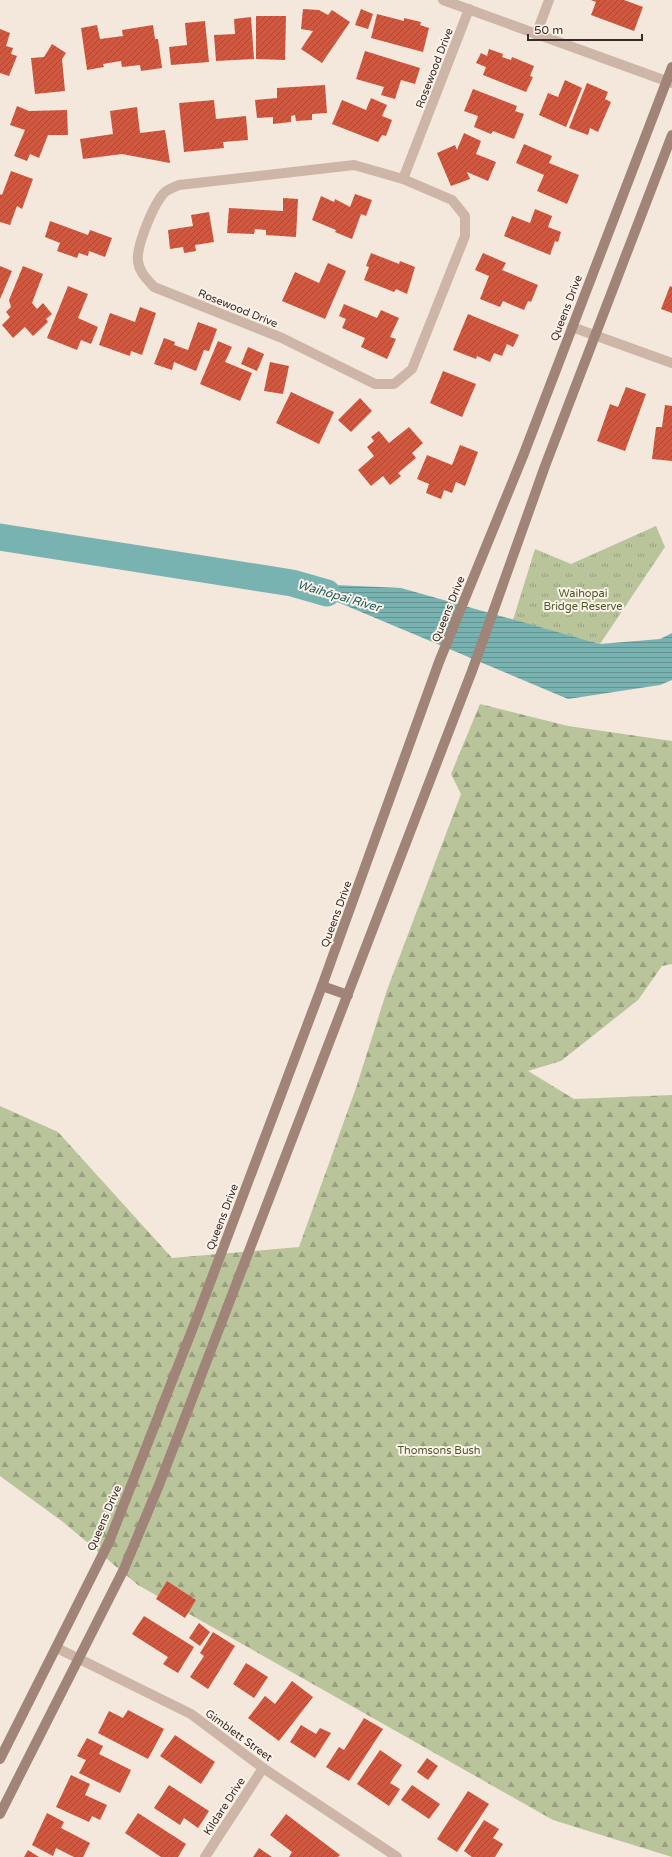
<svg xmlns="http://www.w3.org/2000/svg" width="672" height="1857" font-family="'Varela Round',sans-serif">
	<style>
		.grass { fill: url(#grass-tufts) }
		.forest { fill: url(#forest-firs) }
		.water { fill: url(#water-rules) }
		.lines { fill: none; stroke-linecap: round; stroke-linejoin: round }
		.river { stroke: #79b3b1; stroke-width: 27 }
		.building { fill: url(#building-hatch) }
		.street { stroke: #cdb6a7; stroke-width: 10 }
		.secondary { stroke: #a18478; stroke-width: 10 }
		.labels { text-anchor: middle; stroke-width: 4; stroke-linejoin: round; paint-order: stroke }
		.street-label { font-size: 11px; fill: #392c28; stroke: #fbf2e9 }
		.park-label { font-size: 11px; fill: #4b592a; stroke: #fbf2e9 }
		.water-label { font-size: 12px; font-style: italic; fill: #1b5e5d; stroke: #fbf2e9 }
	</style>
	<defs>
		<pattern id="grass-tufts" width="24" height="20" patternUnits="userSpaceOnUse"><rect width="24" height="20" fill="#b9c49b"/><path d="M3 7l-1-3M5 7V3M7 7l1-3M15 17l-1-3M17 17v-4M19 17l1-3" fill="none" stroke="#979f7e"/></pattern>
		<pattern id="forest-firs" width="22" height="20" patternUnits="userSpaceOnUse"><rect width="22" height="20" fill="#b9c49b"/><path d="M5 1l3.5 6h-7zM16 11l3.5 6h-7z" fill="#979f7e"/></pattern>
		<pattern id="water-rules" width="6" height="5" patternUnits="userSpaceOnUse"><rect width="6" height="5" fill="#79b3b1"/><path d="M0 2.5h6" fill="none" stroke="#649290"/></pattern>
		<pattern id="building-hatch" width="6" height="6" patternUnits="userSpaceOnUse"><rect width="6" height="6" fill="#ce5940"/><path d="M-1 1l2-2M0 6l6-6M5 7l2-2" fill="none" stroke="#a84a36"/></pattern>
	</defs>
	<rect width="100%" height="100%" fill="#f4e7dc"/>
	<path class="grass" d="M656,526L665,547L600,644L513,620L535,549L571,564Z"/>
	<path class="forest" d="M480,704L568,726L672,741V964L662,966L638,1000L561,1061L528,1071L574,1099L672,1095V1857L553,1820L138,1585L63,1522L0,1476V1106L58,1132L172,1258L299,1247L357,1085L387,990L461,794L451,774Z"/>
	<path class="water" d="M292,583L401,588L600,644L660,639L672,633V680L660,685L568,699Z"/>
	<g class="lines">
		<path class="river" d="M0,537L292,583L327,593"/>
	</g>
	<g class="building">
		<path d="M591,0H624L643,7L634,31L591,15L596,2Z"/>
		<path d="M303,9L319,10L328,15L332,10L350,22L322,63L301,49L313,31L301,29Z"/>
		<path d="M361,9L373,14L368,29L355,25Z"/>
		<path d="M377,14L404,21V18L421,22L420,25L429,28L423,52L371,38Z"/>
		<path d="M256,16H286L285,60L256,59Z"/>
		<path d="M251,17L254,59L216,61L214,35L235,34L234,19Z"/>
		<path d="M205,21L209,62L171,65L169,47L187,45L185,23Z"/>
		<path d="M97,25L100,39L123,36L122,30L153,25L155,39H158L162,68L141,71L140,65L122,67L121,61L103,64L104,67L87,70L81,28Z"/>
		<path d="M0,29L10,33L6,46L13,48L11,54L17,56L9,76L0,73Z"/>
		<path d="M52,44L66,53L62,59L65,91L35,94L31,58L44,57Z"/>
		<path d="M489,49L503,54L502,57L511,60L512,57L534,66L530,76L533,77L526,92L483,75L486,67L476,63L481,53L487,56Z"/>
		<path d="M365,51L420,68L415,84L401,80L395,99L381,95L384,87L356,79Z"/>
		<path d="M565,80L582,88L566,127L539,115L548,93L558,97Z"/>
		<path d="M587,83L608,92L605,99L611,102L598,132L590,128L588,135L569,128Z"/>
		<path d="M325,85L327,113L312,114V120L296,121L295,115L291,116V122L273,124V117L257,118L255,100L277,98V88Z"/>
		<path d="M473,89L517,106L515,111L524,114L514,139L493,131L491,134L474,127L478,116L464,111Z"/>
		<path d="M371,98L387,105L382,116L392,120L386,136L382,135L378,142L332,124L342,100L366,110Z"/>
		<path d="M214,100L216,119L246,116L248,140L223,142L224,148L184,152L179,103Z"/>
		<path d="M17,106L29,111L67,110L68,135H48L39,158L30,154L27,161L14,156L25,130L10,125Z"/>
		<path d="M137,107L140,133L165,130L170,163L122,154L83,159L80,139L113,134L110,111Z"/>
		<path d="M464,133L481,141L476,154L496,162L488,181L467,172L470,179L451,186L437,153L455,145L457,150Z"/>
		<path d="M524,144L552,156L549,163L579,175L567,204L537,191L544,175L516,163Z"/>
		<path d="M11,171L33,179L22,209L17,206L10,225L0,222V194L2,195Z"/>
		<path d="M355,194L372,200L366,216L361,214L352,239L335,232L336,230L312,220L321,196L334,202L335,199L350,207Z"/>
		<path d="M283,198L298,199L296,237L266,235V230L255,229L254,234L227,233L229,208L283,211Z"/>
		<path d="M535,209L552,216L548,227L561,232L558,242L555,241L550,255L504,236L512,216L530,223Z"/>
		<path d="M209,212L214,242L195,245L196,251L184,253L183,247L170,249L168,230L193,226L191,215Z"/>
		<path d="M50,221L88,235L90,230L112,238L105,257L89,251L88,256L79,253L77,258L57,251L60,243L45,237Z"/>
		<path d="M371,253L399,264L400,261L415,267L407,294L396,289L394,292L364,280L369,267L366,266Z"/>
		<path d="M483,253L506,263L502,270L538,285L531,302L528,301L524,310L503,301L500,307L480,299L489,276L475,270Z"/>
		<path d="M328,263L346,271L325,319L282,301L295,272L319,283Z"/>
		<path d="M0,266L12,271L0,299Z"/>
		<path d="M23,266L43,274L32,303L37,309L43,303L52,314L46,319L48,322L33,336L25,327L13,338L2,325L10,317L6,312L11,307L9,300Z"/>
		<path d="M68,286L88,294L78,318L98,327L91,344L81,340L77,350L47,338Z"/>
		<path d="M670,286L672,287V313L661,309Z"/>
		<path d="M344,304L377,318L381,310L399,318L390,337L396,339L387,359L361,347L365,338L342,328L346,319L339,316Z"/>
		<path d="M140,307L156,313L142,355L131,351L130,356L99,345L110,313L135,322Z"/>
		<path d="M468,314L519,335L513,347L507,344L502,356L494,353L490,362L477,356L476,359L453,350Z"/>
		<path d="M198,322L217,329L209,351L204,350L196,371L174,362L172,370L154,364L164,338L175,342L174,345L188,350Z"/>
		<path d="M218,341L232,347L225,362L252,373L240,401L200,384Z"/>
		<path d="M248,347L264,354L257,371L241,364Z"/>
		<path d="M270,362L289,366L283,394L264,391Z"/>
		<path d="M443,371L476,384L462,417L430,403Z"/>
		<path d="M626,387L646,394L625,451L597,441L610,404L618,407Z"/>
		<path d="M291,392L334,412L319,444L276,423Z"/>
		<path d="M360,398L372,411L351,432L338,420Z"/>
		<path d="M665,405L672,406V461L652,459L656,427H662Z"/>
		<path d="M409,427L423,443L412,453L416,458L398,473L401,476L390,485L383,476L371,486L358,470L374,456L367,447L374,441L371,437L379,431L389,443Z"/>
		<path d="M460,445L478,452L465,486L456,482L452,493L444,490L441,499L426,493L429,484L417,479L427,455L452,465Z"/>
		<path d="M167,1581L196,1600L185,1618L156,1599Z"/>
		<path d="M144,1616L194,1647L178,1673L163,1664L168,1657L132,1634Z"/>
		<path d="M199,1623L210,1632L200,1646L189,1638Z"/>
		<path d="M213,1632L235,1646L208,1689L190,1677L204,1656L200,1653Z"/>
		<path d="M246,1663L268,1677L254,1698L233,1684Z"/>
		<path d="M292,1681L313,1697L279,1741L248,1718L265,1696L275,1704Z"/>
		<path d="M128,1710L164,1729L148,1759L98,1733L109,1711L123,1718Z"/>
		<path d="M364,1718L383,1729L349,1781L326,1767L339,1747L344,1750Z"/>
		<path d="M301,1725L316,1734L320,1728L331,1733L315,1758L290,1742Z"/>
		<path d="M175,1735L215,1762L201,1784L160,1756Z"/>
		<path d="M87,1738L103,1746L99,1754L131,1770L120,1793L79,1773L86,1760L77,1756Z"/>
		<path d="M380,1750L402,1765L390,1783L400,1789L389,1806L357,1784Z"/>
		<path d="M427,1758L438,1766L428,1780L417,1772Z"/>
		<path d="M71,1775L90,1784L85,1795L107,1805L100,1820L92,1816L89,1822L56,1807Z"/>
		<path d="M169,1785L209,1811L198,1828L184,1818L180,1825L154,1808Z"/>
		<path d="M412,1785L440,1804L429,1819L401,1800Z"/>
		<path d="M468,1791L489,1804L457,1852L437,1839Z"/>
		<path d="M47,1813L64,1822L61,1828L90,1843L83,1857H74L56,1848L53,1856L32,1845Z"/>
		<path d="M138,1813L186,1844L178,1857H161L125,1833Z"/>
		<path d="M286,1814L340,1855L338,1857H289L292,1852L270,1835Z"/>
		<path d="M484,1820L499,1829L493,1838L503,1844L495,1857H472L464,1851Z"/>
		<path d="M259,1848L272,1857H253Z"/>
		<path d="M28,1850L39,1857H24Z"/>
	</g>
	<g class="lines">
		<g class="street">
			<path d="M443,0L672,83"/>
			<path d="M536,35L549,0"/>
			<path d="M354,165L403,179L452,200L465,216V236L412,369L394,384H375L282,338L154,287C147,279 139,272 138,261C136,246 154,203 165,192C169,189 175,187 179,185Z"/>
			<path d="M403,179L469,9"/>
			<path d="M572,327L672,363"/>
			<path d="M57,1648L191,1714L263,1768L397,1857"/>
			<path d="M205,1857L263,1768"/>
		</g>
		<g class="secondary">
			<path d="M322,986L348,995"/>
			<path d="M0,1759L109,1542L196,1320L322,986L439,662L523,456L672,67"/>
			<path d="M0,1814L124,1569L159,1485L472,671L545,466L672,135"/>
		</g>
	</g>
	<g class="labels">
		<g class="street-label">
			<text transform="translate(434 68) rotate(-69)" y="4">Rosewood Drive</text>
			<text transform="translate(238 308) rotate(22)" y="4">Rosewood Drive</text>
			<text transform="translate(566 308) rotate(-69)" y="4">Queens Drive</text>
			<text transform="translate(448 609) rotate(-68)" y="4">Queens Drive</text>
			<text transform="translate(336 914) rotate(-70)" y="4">Queens Drive</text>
			<text transform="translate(222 1217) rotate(-69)" y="4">Queens Drive</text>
			<text transform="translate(104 1518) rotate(-67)" y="4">Queens Drive</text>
			<text transform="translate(239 1735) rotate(36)" y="4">Gimblett Street</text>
			<text transform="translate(224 1806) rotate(-57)" y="4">Kildare Drive</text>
		</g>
		<g class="park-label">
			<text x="583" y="597">Waihopai<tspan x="583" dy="13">Bridge Reserve</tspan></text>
			<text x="439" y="1454">Thomsons Bush</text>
		</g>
		<g class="water-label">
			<text transform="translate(339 596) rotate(16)" y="4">Waihōpai River</text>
		</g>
	</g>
	<path d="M528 34v6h114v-6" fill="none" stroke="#392c28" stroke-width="2"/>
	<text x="534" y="34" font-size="12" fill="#392c28" stroke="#fbf2e9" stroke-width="3" paint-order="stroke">50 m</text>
</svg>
